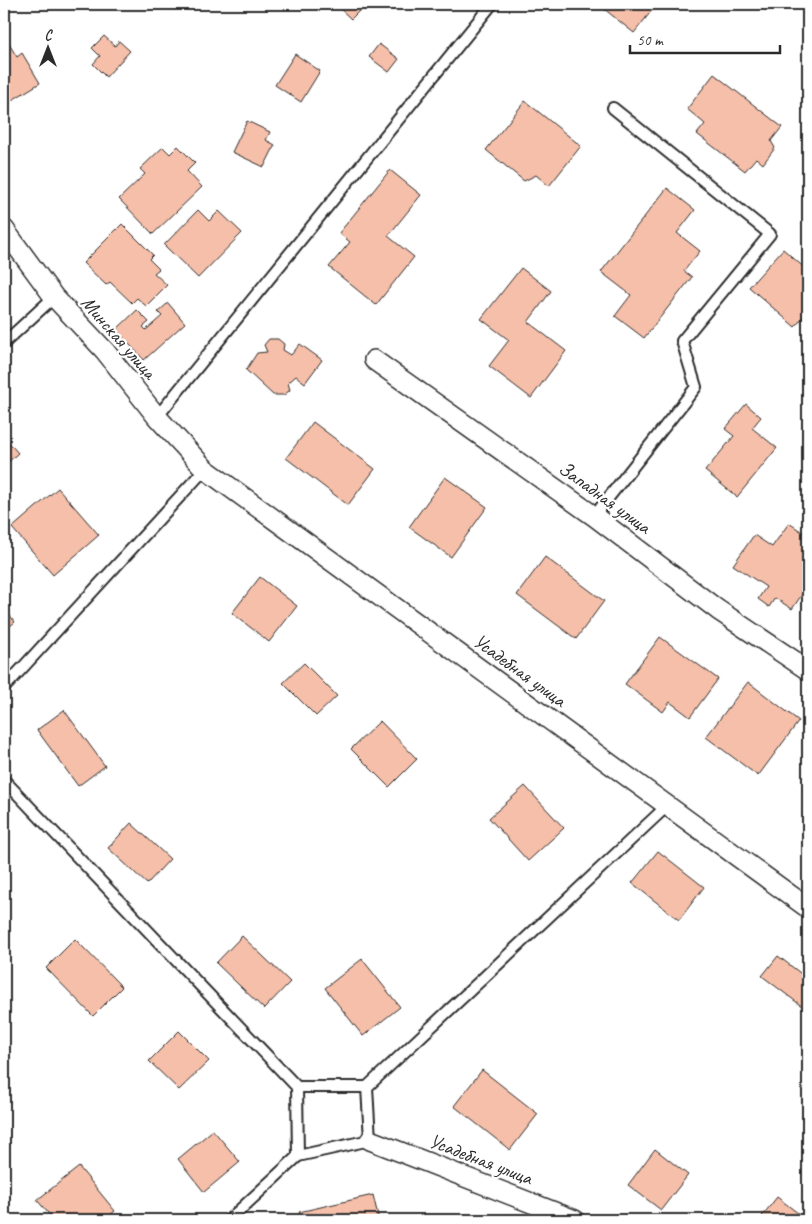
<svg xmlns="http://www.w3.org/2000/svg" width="812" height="1224" font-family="Caveat,sans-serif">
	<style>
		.building { fill: #f6bfa9; stroke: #2b2b2b }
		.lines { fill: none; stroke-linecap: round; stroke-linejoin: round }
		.lane-casing { stroke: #2b2b2b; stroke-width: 14 }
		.street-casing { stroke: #2b2b2b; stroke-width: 22 }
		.lane { stroke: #fff; stroke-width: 10 }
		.street { stroke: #fff; stroke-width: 19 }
		.labels { text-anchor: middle; stroke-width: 4.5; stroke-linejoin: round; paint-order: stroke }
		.street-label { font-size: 20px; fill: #2b2b2b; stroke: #fff }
	</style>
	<rect width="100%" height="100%" fill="#fff"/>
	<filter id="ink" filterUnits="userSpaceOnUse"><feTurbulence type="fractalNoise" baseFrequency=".02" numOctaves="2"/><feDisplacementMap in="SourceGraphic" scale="10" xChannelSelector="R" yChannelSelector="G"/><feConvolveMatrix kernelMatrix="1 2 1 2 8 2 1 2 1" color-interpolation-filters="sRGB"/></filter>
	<g filter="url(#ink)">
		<g class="building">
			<path d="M335,4H366L351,19Z"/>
			<path d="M598,4H657L634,33Z"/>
			<path d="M104,36L115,46L119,41L130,51L106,77L93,64L100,56L92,48Z"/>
			<path d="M9,44L17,57L22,53L40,83L4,105V47Z"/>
			<path d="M379,44L399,59L389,72L369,57Z"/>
			<path d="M295,54L320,71L301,102L275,85Z"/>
			<path d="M714,74L782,127L771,141L775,148L763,164L756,158L745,171L697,134L705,124L687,109Z"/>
			<path d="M525,101L581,146L549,186L536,175L524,181L486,150Z"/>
			<path d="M247,121L270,132L266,140L275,145L264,167L232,152Z"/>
			<path d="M178,146L195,163L187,171L202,187L153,234L119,199L145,174L140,169L163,147L170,154Z"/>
			<path d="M390,170L421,195L388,236L414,257L376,305L329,267L350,242L339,233Z"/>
			<path d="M667,188L695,210L677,233L700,251L684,271L692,277L644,338L615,316L631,295L601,272Z"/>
			<path d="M198,210L209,221L219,211L242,233L198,278L164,245Z"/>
			<path d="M122,224L153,255L149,259L159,269L154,273L167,285L146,306L137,298L132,303L110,282L106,285L83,263Z"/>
			<path d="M783,249L808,271V311L795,327L749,287Z"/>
			<path d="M521,268L551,291L528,322L566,351L531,398L489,366L509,340L481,319Z"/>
			<path d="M168,303L185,323L144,360L116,330L137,310L149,322L143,327L146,330L162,316L158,312Z"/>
			<path d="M269,339H278L284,344L283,350L291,355L300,344L322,360L305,383L296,376L288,383L290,390L284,395H273L246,370L257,353L267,352L264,345Z"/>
			<path d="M746,404L761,417L752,428L777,448L737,497L705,471L734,436L725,429Z"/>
			<path d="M313,422L375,469L348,505L286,458Z"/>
			<path d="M4,437L18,453L4,466Z"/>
			<path d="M445,477L487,507L451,557L409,527Z"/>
			<path d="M58,488L99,535L53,575L12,528Z"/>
			<path d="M789,523L808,536V586L792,609L775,598L769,607L758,599L766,587L733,565L754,535L772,547Z"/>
			<path d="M545,557L604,601L576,639L517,595Z"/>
			<path d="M260,577L297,606L269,642L232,613Z"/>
			<path d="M4,608L15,622L4,631Z"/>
			<path d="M660,637L718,679L690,717L670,702L663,712L625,684Z"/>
			<path d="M304,663L337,696L316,716L283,683Z"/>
			<path d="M748,682L799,721L758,776L706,737Z"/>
			<path d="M64,710L105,766L78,786L37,730Z"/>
			<path d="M380,721L417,759L389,787L351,749Z"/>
			<path d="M525,786L564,828L528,861L489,818Z"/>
			<path d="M131,823L170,859L147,884L108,848Z"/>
			<path d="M658,851L704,887L679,920L632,883Z"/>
			<path d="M242,936L290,982L264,1009L216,963Z"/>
			<path d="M75,939L122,987L93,1016L46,968Z"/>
			<path d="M778,956L808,979V1000L803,1007L762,976Z"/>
			<path d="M362,959L400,1007L363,1036L325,988Z"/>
			<path d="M179,1031L209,1061L179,1090L149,1061Z"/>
			<path d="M482,1070L538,1114L510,1150L454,1106Z"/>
			<path d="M213,1130L240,1162L204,1192L178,1159Z"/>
			<path d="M655,1149L688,1175L661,1210L628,1185Z"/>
			<path d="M79,1167L115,1211L104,1220H54L37,1200Z"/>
			<path d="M373,1195L379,1220H301L299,1212Z"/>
			<path d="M777,1197L807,1220H759Z"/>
		</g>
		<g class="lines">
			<g class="lane-casing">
				<g id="lane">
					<path d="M4,343L54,297"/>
					<path d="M157,417L492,4"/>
					<path d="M594,516L696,387L682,341L770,234L613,108"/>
					<path d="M4,688L205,469"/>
					<path d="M4,780L297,1087L298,1156L370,1140L367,1087H297"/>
					<path d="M367,1087L668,805"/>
					<path d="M229,1220L298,1156"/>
				</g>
			</g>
			<g class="street-casing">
				<g id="street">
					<path d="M4,229L54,297L105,351L157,417L205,469L808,908"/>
					<path d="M374,360L594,516L718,610L808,670"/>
					<path d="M370,1140L575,1220"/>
				</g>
			</g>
			<use href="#lane" class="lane"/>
			<use href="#street" class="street"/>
		</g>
	</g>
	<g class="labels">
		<g class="street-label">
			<text transform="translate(119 337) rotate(49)" y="7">Минская улица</text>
			<text transform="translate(605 497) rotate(36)" y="7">Западная улица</text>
			<text transform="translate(520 670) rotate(36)" y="7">Усадебная улица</text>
			<text transform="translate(481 1159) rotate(21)" y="7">Усадебная улица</text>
		</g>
	</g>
	<rect width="812" height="1224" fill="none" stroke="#fff" stroke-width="20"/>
	<rect x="10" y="10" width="792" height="1204" fill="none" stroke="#2b2b2b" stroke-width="2" filter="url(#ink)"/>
	<g transform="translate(48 48)" stroke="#ffffff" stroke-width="4" paint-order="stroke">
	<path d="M0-4L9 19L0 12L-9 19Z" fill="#2b2b2b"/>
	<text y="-8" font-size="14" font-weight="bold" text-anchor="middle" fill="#2b2b2b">С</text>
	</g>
	<path d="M630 45v8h150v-8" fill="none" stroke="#2b2b2b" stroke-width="2.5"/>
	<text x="637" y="45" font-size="15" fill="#2b2b2b" stroke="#ffffff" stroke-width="4" paint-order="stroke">50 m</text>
</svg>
